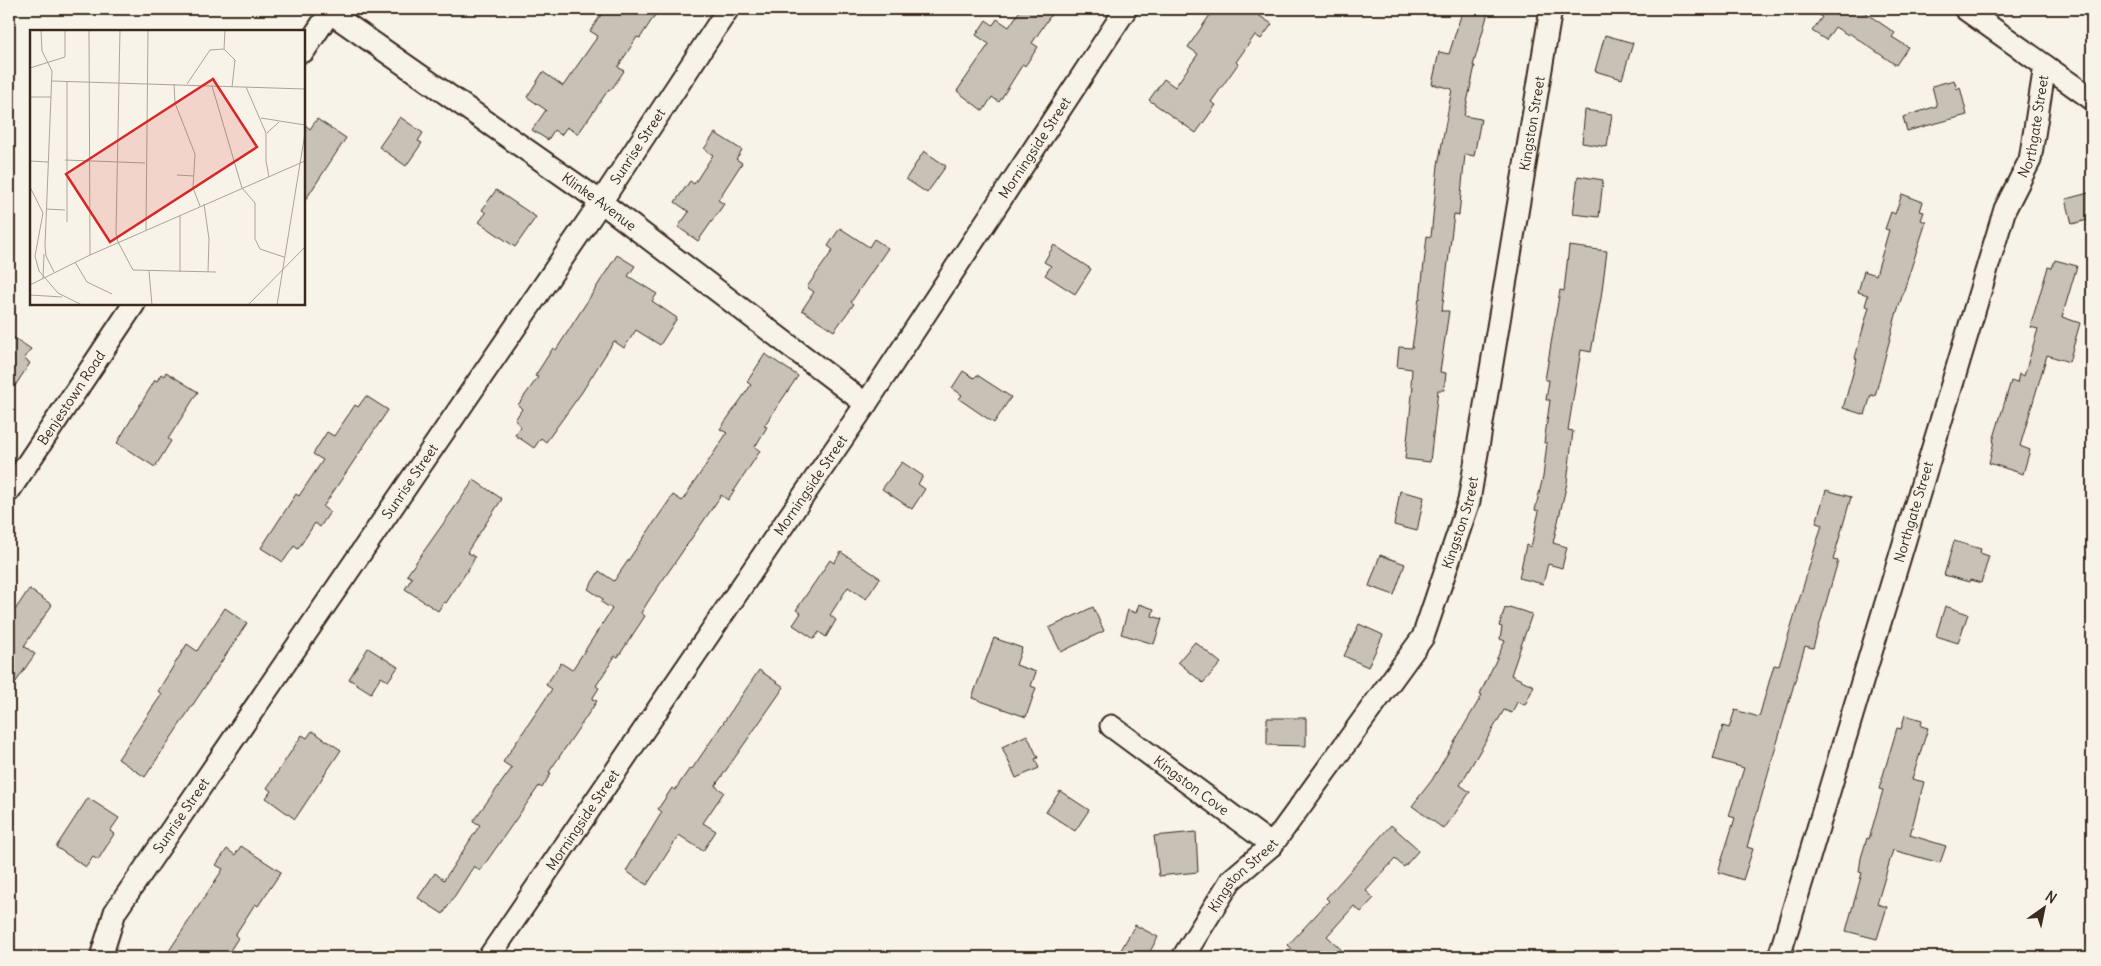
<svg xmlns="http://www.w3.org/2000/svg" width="2101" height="966" font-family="Delius,sans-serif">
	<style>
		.building { fill: #c8c1b6; stroke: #3b2a1e }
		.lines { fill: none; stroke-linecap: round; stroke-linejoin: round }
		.street-casing { stroke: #3b2a1e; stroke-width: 25 }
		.street { stroke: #f7f3e8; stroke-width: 21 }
		.labels { text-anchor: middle; stroke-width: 5; stroke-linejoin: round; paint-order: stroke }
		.street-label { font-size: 14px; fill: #3b2a1e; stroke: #f7f3e8 }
		.inset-road { fill: none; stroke: #aca397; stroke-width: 1 }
		.view { fill: #d62828; fill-opacity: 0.15; stroke: #d62828; stroke-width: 2.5 }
		.inset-edge { fill: none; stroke: #3b2a1e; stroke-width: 2.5 }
	</style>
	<rect width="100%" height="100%" fill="#f7f3e8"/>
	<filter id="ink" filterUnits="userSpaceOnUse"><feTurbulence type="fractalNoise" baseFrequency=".02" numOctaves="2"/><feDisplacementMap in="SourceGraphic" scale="10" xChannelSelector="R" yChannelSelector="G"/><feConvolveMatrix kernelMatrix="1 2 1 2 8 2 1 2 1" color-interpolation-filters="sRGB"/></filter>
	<g filter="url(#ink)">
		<g class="building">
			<path d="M605,9H659L640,38L637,37L618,67L624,71L611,90L609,89L578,134L567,127L561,135L554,130L548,140L532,130L546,110L527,97L543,72L563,86L598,36L590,31Z"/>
			<path d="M1021,9H1055L1032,43L1038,47L1025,66L1023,64L999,102L992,97L983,111L957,91L989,44L976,35L986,20L993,25L997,19L1009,27Z"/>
			<path d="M1214,9H1249L1272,24L1261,39L1255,35L1236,62L1238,64L1211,102L1216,105L1196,133L1149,100L1164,79L1175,87L1198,54L1188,47Z"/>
			<path d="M1463,9H1489L1473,66H1475L1464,116L1481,119L1474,156L1465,154L1459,215L1454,214L1442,311H1449L1440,372L1446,373L1444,390H1438L1430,462L1405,459L1413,386H1411L1412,369L1397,367L1399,347L1412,348L1419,298L1420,299L1427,236L1431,237L1438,165L1452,89L1432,84L1439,52L1449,54Z"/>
			<path d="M1809,9H1860L1895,33L1892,37L1908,47L1896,65L1849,33L1848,35L1835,27L1826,40L1812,31L1822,17Z"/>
			<path d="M1605,35L1633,43L1622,79L1595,71Z"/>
			<path d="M1954,80L1957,89L1960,87L1967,115L1907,131L1903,117L1937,106L1932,86Z"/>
			<path d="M1585,110L1612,114L1607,147L1582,143Z"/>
			<path d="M400,117L423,133L418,141L422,143L406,166L379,147Z"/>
			<path d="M317,119L346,138L304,202V124L310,129Z"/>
			<path d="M715,133L742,150L736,159L742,163L718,200L724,204L698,241L678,227L689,212L675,202L690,181L694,184L713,155L704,149Z"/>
			<path d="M924,151L946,166L927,193L906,179Z"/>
			<path d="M1578,176L1603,180L1599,217L1573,214Z"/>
			<path d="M496,190L536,217L515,247L479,222L486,213L482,210Z"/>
			<path d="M2092,192V219L2072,224L2066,199Z"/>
			<path d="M1902,194L1923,202L1920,211L1924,212L1921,220L1926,222L1896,315L1875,396L1871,395L1865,415L1843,408L1857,359L1855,358L1869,307L1865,306L1868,295L1858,292L1864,271L1876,275L1889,230L1885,229L1891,212L1895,214Z"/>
			<path d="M840,228L869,247L874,239L888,248L851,302L854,304L834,331L802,310L814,292L807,287L833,250L828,246Z"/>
			<path d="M1054,245L1091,269L1075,294L1045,275L1051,266L1044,262Z"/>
			<path d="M1569,246L1607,251L1601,298L1591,352L1581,350L1568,430L1573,431L1567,483L1553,543L1567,547L1562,568L1548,564L1543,584L1519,578L1526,545L1531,547L1539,511L1535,510L1543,477L1547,443H1544L1550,400H1546L1549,380H1545L1560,290L1564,291Z"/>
			<path d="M617,255L635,266L628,276L657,294L652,301L677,318L660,345L636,330L624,348L614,341L582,392L546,442L541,438L534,448L515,435L521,427L515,420L522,409L518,405L538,377L535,376L553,348L556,350Z"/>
			<path d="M2055,260L2077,266L2062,317L2080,323L2069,362L2047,355L2020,446L2030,450L2023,474L1989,463L1994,441H1993L2011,381L2017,383L2019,374L2024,376L2038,329L2030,327L2048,267L2052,268Z"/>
			<path d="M9,334L31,349L24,359L30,363L9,395Z"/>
			<path d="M765,354L798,376L764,426L767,427L755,447L760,451L728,500L721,495L720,497L649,600L641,613L645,616L618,657L615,656L596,686L599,688L592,699L597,701L549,772L551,773L542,788L539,786L480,871L474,866L443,914L418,898L435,873L444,880L480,825L473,821L512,768L503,762L552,689L546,685L561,663L572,670L612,609L601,602L603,599L588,589L599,571L614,581L673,495L682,501L727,433L720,429L751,385L747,382Z"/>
			<path d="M963,371L974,378L977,375L1011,397L994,423L959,399L962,395L952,388Z"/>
			<path d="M166,372L198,392L168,439L171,441L155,467L117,443L155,380L157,381L161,374L164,376Z"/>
			<path d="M366,396L388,410L323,507L330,512L320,527L315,523L298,549L294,546L283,562L261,548L296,494L299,496L323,460L313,454L327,432L334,436L355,405L358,407Z"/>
			<path d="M902,462L923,476L918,484L925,489L912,509L882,489Z"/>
			<path d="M474,480L502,499L467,552L475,557L471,565L446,603L444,602L438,611L405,589L412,578L407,575Z"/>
			<path d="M1826,490L1851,497L1833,560L1838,561L1813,648L1805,646L1747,847L1753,849L1743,880L1718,872L1735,818L1729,816L1744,768L1713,759L1723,726L1729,728L1735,710L1759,717L1774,665L1779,666L1822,525L1816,523Z"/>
			<path d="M1400,491L1424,497L1417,531L1394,525Z"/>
			<path d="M1954,541L1981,549L1980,553L1989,556L1981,583L1970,580L1969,582L1944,575Z"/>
			<path d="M841,552L880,578L866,599L848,587L830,615L836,620L826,637L819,632L814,639L793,625L801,613L796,610L830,560L834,563Z"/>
			<path d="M1380,555L1405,564L1394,595L1369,586Z"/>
			<path d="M29,589L52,605L24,646L35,654L9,692V619Z"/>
			<path d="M1139,604L1154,609L1152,616L1162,619L1154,644L1121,634L1128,610L1136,613Z"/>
			<path d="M1945,606L1968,614L1958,643L1936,636Z"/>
			<path d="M1093,607L1104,631L1061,652L1049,628Z"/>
			<path d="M1509,607L1532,614L1511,675L1534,686L1525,705L1517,702L1512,713L1504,710L1460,785L1470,792L1444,829L1412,806L1432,780L1482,695L1480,694L1505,641L1500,639L1502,627L1499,626L1505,608L1508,609Z"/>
			<path d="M225,608L247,623L145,777L118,759L162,694L158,691L187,644L197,651Z"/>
			<path d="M1359,624L1383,635L1368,667L1344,656Z"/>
			<path d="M994,638L1022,648L1016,665L1036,672L1031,686L1036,688L1026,717L972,698Z"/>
			<path d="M1195,642L1221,663L1203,683L1178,662Z"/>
			<path d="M368,648L398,667L388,681L381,677L371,693L349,679Z"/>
			<path d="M759,670L784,687L715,786L724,792L703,823L716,831L703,851L679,835L647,885L626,871L662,812L658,809L672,788L675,790L690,768L692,769Z"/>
			<path d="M1905,715L1922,720L1921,726L1928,728L1912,779L1924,782L1910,835L1946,846L1940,863L1893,850L1877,904L1887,907L1877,939L1846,931L1862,873L1859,872L1861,858L1867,838L1869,839L1883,790L1879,789L1897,728L1901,729Z"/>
			<path d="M1267,718H1306V746L1267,745Z"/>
			<path d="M312,731L341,750L295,819L266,798L271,791L267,788L302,735L307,738Z"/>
			<path d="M1027,735L1038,758L1035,759L1039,768L1016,778L1002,747Z"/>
			<path d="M1060,791L1089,810L1075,831L1046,812Z"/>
			<path d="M88,798L119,818L110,831L114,834L98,860L93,857L86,867L56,847Z"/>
			<path d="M1391,825L1419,850L1404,867L1395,859L1366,891L1374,898L1361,912L1354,906L1327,936L1349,957H1300L1288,945L1329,901L1326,898Z"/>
			<path d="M1196,832L1198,872L1159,876L1154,836Z"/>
			<path d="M241,846L281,872L258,906L255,904L235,935L238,938L226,957H165L223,869L216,865L227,849L235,855Z"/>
			<path d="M1135,925L1158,937L1147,957H1117Z"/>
		</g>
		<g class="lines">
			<g class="street-casing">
				<g id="street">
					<path id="s1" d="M325,9L601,202L866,404"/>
					<path d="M1965,9L2092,99"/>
					<path d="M304,51L332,9"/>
					<path id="s2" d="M9,491L134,304"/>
					<path id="s3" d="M1111,726L1272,845"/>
					<path id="s4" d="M101,957L115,912L601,202L728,9"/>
					<path id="s5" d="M489,957L866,404L1126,9"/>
					<path id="s6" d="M1183,957L1231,880L1272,845L1423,637L1469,501L1551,9"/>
					<path id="s7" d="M1779,957L2005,209L2030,160L2045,66"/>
				</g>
			</g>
			<use href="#street" class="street"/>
		</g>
	</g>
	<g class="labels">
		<g class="street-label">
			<text dy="5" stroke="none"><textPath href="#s6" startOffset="928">Kingston Street</textPath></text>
			<text dy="5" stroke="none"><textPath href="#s7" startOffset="870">Northgate Street</textPath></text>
			<text dy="5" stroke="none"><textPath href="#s4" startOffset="974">Sunrise Street</textPath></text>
			<text dy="5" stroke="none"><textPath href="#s5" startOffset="976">Morningside Street</textPath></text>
			<text dy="5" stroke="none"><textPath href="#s1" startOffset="335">Klinke Avenue</textPath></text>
			<text dy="5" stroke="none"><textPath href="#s2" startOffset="112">Benjestown Road</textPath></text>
			<text dy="5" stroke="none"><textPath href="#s4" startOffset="569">Sunrise Street</textPath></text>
			<text dy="5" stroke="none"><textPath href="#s5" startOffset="571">Morningside Street</textPath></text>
			<text dy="5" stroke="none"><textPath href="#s7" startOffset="465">Northgate Street</textPath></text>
			<text dy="5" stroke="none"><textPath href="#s6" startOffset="522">Kingston Street</textPath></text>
			<text dy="5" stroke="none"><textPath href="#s3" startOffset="100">Kingston Cove</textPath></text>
			<text dy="5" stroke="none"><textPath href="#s4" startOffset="164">Sunrise Street</textPath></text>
			<text dy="5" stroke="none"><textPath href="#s5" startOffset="166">Morningside Street</textPath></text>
			<text dy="5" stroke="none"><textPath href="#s6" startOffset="102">Kingston Street</textPath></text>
		</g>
	</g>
	<g transform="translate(30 30)">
		<rect width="275" height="275" fill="#f7f3e8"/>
		<path class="inset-road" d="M11,0L12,21L22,41L15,216L16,226L24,242M59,0L60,225M90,0L86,203L88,212L103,240L186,242M194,19L195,0M0,38L35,27V0M22,51L275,59M37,51V192M144,54L145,73L165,124L163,158L170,176M157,54L180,20L194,19L205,30L202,57M182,56L212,158L225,173V209L230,219L254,227M216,57L236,103V131L239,147M0,67H21M231,88L275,95M237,103L249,92M35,130L115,133M0,131L18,132M147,145L164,146M0,157L13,183L5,226L9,241L28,263L52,275M174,174L179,209L178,242M16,179L35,180M150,185V242M116,200L118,0M45,232L57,252L82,264M119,241L122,275M13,248L14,224M0,255L60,225L275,131M0,265L32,267M218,275L275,217M247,275L275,103"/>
		<path class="view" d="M183,49L227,117L80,212L36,144Z"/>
		<rect width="275" height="275" class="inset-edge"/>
	</g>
	<rect width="2101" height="966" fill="none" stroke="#f7f3e8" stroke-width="30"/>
	<rect x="15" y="15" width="2071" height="936" fill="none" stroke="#3b2a1e" stroke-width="2" filter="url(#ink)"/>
	<g transform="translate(2044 908) rotate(33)" stroke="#f7f3e8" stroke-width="4" paint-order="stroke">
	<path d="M0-4L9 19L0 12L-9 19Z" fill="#3b2a1e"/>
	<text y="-8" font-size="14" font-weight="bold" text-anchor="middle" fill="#3b2a1e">N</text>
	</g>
</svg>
